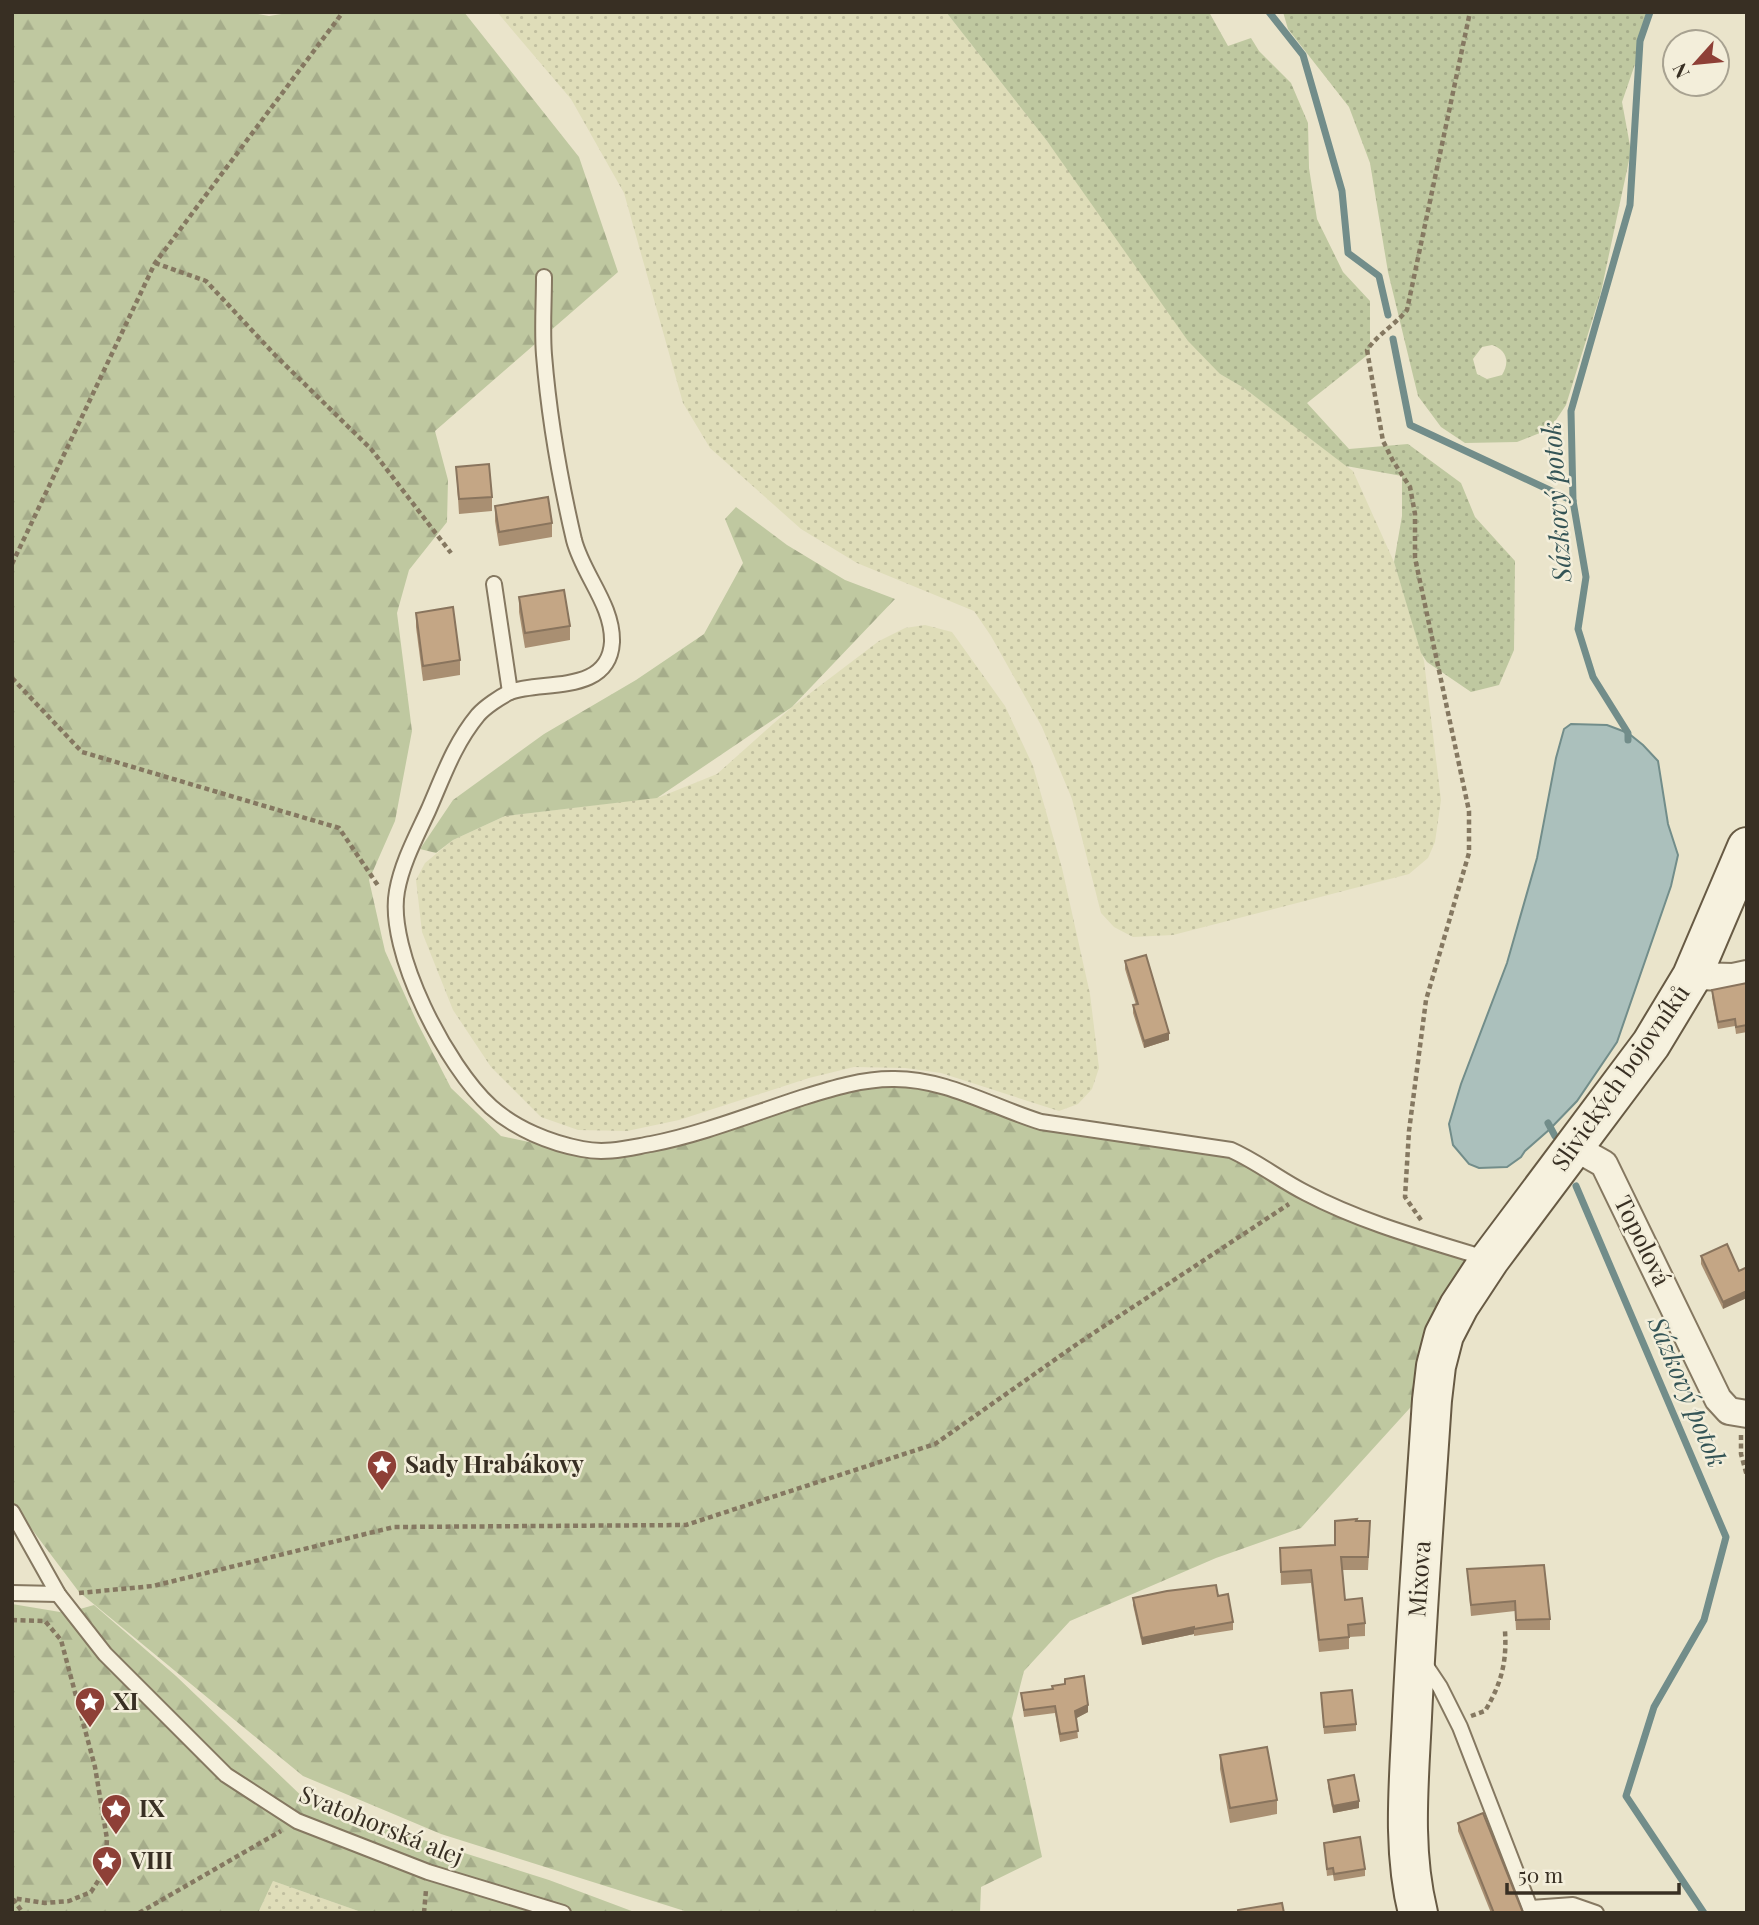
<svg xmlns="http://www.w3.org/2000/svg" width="1759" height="1925" font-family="'Playfair Display',serif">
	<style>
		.farmland { fill: url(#farmland-dots) }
		.grass { fill: url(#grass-dots); fill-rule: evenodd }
		.forest { fill: url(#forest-firs) }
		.water { fill: #abc0bc; stroke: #728d8a; stroke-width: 2 }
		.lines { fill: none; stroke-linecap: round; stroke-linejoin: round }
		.stream { stroke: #728d8a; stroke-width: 7 }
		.lane-casing { stroke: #857861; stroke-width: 18 }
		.street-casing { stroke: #857861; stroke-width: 30 }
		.secondary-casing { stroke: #675a44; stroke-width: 42 }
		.path { stroke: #857861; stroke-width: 4.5; stroke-dasharray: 5 3.5; stroke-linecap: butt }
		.lane { stroke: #f6f1de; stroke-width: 14 }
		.street { stroke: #f6f1de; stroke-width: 26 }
		.secondary { stroke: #f6f1de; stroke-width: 38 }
		.wall { fill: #a98f72 }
		.shaded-wall { fill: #89745d }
		.building { fill: #c4a685; stroke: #89745d; stroke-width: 2 }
		.labels { text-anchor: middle; stroke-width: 5; stroke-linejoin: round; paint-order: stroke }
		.street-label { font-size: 24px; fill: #382f23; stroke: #f3eeda }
		.poi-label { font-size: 24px; font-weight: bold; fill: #382f23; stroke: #f3eeda; text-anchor: start }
		.water-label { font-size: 26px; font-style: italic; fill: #345456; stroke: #f3eeda }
	</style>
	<defs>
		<pattern id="farmland-dots" width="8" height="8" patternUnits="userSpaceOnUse" patternTransform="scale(1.75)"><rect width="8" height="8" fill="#dfddb9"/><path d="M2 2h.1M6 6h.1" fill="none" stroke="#c0be9f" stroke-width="1.8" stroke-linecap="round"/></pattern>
		<pattern id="grass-dots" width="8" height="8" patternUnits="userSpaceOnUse" patternTransform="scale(1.75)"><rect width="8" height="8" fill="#bfc8a0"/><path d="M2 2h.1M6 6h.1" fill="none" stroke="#a5ac8a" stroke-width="1.8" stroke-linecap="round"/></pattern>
		<pattern id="forest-firs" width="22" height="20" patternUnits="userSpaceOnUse" patternTransform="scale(1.75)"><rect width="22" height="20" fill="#bfc8a0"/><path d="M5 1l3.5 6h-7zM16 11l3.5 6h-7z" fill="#a5ac8a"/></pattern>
	</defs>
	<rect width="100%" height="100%" fill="#eae4cb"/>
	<g class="farmland">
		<path d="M497,12H946L1047,141L1220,374L1244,388L1353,471L1394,562L1424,661L1441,800L1435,842L1428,858L1409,874L1173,935L1133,937L1114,927L1101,913L1072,799L1042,727L991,636L974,611L857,563L801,529L710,448L683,403L624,193L571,99Z"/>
		<path d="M925,625L952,632L1005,706L1033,766L1062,868L1090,994L1099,1068L1092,1089L1078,1104L1059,1111L941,1073L905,1068L854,1067L809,1078L679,1120L627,1131L578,1130L541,1117L491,1067L453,1010L422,932L416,880L425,863L453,840L505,816L660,797L717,774L792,707L879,641L905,628Z"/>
		<path d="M273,1881L364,1913H258Z"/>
	</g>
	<g class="grass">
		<path d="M946,12H1209L1228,46L1251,38L1259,51L1291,83L1308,123L1309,168L1317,219L1343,272L1370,301V353L1307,403L1349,449L1408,444L1461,483L1475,517L1515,561L1514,650L1499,685L1471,692L1427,662L1421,653L1394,562L1402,516V476L1346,466L1244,388L1220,374L1188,341L1047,141Z"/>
		<path d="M1283,12H1653L1622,102L1631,151L1601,292L1566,405L1550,429L1517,442L1465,443L1441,427L1418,396L1388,272L1370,163L1349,107L1288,29ZM1492,345C1507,350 1510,362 1502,375L1487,379L1477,374L1473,359L1482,347Z"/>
	</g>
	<g class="forest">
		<path d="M12,12H248L269,16L294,12H464L579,157L618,272L435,431L448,480L447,522L409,570L397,613L412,731L395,821L369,880L385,951L417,1022L451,1088L501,1136L604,1158L840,1088L892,1082L943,1087L1030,1123L1234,1153L1411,1242L1480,1265L1419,1398L1301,1528L1216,1558L1070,1621L1024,1671L1012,1718L1042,1857L981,1887L980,1913H691L441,1834L303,1776L79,1592L12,1503Z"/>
		<path d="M736,507L787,545L845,580L895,599L792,707L657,798L505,816L453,840L436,853L420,849L453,800L544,734L636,680L704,634L743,563L725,519Z"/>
		<path d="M12,1604L66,1613L94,1605L176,1676L310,1804L549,1880L637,1913H364L273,1881L258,1913H12Z"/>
	</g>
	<path class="water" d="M1571,724L1607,725L1628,733L1643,745L1658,761L1668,824L1678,855L1671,886L1617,1042L1577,1101L1550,1129L1525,1151L1521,1157L1507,1167L1479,1168L1469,1164L1453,1145L1449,1124L1461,1084L1507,963L1537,858L1556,758L1564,729Z"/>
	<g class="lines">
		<g class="stream">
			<path d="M1269,12L1303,55L1342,191L1348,253L1379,276L1388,315"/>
			<path d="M1393,339L1410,425L1573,501"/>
			<path d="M1628,740V733L1593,677L1578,629L1586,577L1573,501L1571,411L1630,205L1640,41L1650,12"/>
			<path d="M1548,1123L1555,1136"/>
			<path d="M1576,1186L1726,1537L1704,1620L1654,1707L1626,1796L1704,1913"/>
		</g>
		<g class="lane-casing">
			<g id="lane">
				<path d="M544,277C544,303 542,330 544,355C549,417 560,480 574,540C583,575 613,605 612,642C609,695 542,680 510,692C500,697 485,707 478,715C454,744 443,777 428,811C416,837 402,863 397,891C386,951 447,1067 491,1107C516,1129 550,1143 582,1149C606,1154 628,1148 651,1144C702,1134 752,1114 801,1098C830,1089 861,1079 892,1079C945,1078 992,1107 1041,1122L1231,1150C1258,1162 1280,1180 1306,1193C1363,1223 1427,1240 1488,1259"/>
				<path d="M494,584L510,692"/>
				<path d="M12,1512L58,1594L105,1654L226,1775L297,1821L428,1872L563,1913"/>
				<path d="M12,1593L58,1594"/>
				<path d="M1424,1663L1440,1687L1460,1727L1532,1913"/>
				<path d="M1531,1908L1573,1905L1596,1913"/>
			</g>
		</g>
		<g class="street-casing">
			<g id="street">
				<path d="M1692,976L1733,977L1747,974"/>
				<path d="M1574,1147L1604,1164L1718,1399L1729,1411L1747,1414"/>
			</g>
		</g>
		<g class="secondary-casing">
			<path id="secondary" d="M1418,1913C1402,1849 1409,1782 1412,1717C1417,1611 1425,1505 1432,1400L1436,1366L1444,1335L1459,1306L1490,1259L1651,1044L1692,976L1747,847"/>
		</g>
		<g class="path">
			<path d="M155,263L206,281L275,355L371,449L451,553"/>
			<path d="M12,564L155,263L343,12"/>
			<path d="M12,678L82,752L339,828L379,887"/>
			<path d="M1421,1220L1405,1197L1409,1131L1426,1000L1469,853V811L1415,558V514L1410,487L1393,461L1383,441L1367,350C1379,333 1395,325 1407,310L1470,12"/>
			<path d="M1741,1435V1454L1747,1476"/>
			<path d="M79,1593L153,1586L394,1527L686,1525L935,1444L1080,1342L1289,1204"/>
			<path d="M12,1620L45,1621L61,1640L95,1767L107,1839L105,1870L91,1892L69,1901L45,1903L12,1898"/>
			<path d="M1471,1716L1485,1711C1501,1684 1507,1663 1505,1631"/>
			<path d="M13,1899L23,1913"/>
			<path d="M139,1913L281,1831"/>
			<path d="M424,1913L426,1890"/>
		</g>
		<use href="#lane" class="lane"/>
		<use href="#street" class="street"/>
		<use href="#secondary" class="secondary"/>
	</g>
	<g class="wall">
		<path d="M456,467L492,497V511L459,514Z"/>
		<path d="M495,506L552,523V537L499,546L495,521Z"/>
		<path d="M519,597L570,626V640L525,648L519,612Z"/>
		<path d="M416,613L460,660V675L423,681L416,627Z"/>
		<path d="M1125,961L1169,1040L1144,1048L1133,1013V1005H1136L1125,969Z"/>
		<path d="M1747,983V1032L1736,1034L1735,1026L1718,1029L1712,997V990Z"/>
		<path d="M1701,1256L1739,1271L1723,1309L1701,1264Z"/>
		<path d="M1356,1521L1370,1534L1368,1570H1342L1345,1600L1365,1623V1636L1349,1637V1649L1319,1652L1311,1583L1281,1585L1280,1548L1335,1545Z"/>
		<path d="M1467,1569L1550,1619V1630H1516L1515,1611L1471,1616Z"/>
		<path d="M1218,1596L1233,1622V1630L1194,1636V1634L1142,1645L1133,1605V1598Z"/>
		<path d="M1065,1679L1088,1712L1076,1718L1078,1738L1060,1742L1055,1713L1024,1717L1021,1693L1053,1689L1065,1684Z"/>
		<path d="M1321,1693L1356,1724V1731L1324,1734Z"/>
		<path d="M1220,1755L1277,1800V1814L1230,1823L1220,1769Z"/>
		<path d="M1328,1780L1359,1808L1333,1813L1328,1787Z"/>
		<path d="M1458,1823L1523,1913H1491L1458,1831Z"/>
		<path d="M1324,1843L1365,1869V1876L1334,1881L1333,1875L1327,1876Z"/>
	</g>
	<g class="shaded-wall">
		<path d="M1169,1033V1040L1144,1048V1041Z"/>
		<path d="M1747,1291V1298L1723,1309V1302Z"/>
		<path d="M1194,1627V1634L1142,1645V1638Z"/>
		<path d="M1088,1705V1712L1075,1719V1711Z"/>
		<path d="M1359,1801V1808L1333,1813V1806Z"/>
	</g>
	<g class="building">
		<path d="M489,464L492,497L459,499L456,467Z"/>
		<path d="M548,497L552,523L499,532L495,506Z"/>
		<path d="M564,590L570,626L525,633L519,597Z"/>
		<path d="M453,607L460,660L423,666L416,613Z"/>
		<path d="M1146,955L1169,1033L1144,1041L1133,1005L1138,1004L1125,961Z"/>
		<path d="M1747,983V1025L1736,1027L1735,1019L1718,1022L1712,990Z"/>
		<path d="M1727,1244L1739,1271L1747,1267V1291L1723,1302L1701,1256Z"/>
		<path d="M1357,1519L1356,1521H1370L1368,1557H1341L1345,1600L1362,1598L1365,1623L1348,1625L1349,1637L1319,1640L1311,1570L1281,1572L1280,1548L1335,1545V1521Z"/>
		<path d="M1544,1565L1550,1619L1516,1620L1515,1601L1471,1605L1467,1569Z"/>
		<path d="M1216,1585L1218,1596L1228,1594L1233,1622L1194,1629V1627L1142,1638L1133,1598L1167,1591Z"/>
		<path d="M1084,1676L1088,1705L1075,1711L1078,1731L1060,1734L1055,1706L1024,1710L1021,1693L1053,1689L1052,1686L1065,1684V1679Z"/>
		<path d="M1352,1690L1356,1724L1324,1727L1321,1693Z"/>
		<path d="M1267,1747L1277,1800L1230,1808L1220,1755Z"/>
		<path d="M1354,1775L1359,1801L1333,1806L1328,1780Z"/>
		<path d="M1483,1813L1523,1913H1494L1458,1823Z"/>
		<path d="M1360,1837L1365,1869L1334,1874L1333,1868L1327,1869L1324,1843Z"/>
		<path d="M1282,1903L1284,1913H1238V1910Z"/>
	</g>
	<defs>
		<g id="sight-pin" transform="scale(1.575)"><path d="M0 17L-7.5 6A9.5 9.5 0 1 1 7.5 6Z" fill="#8e4037" stroke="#f3eeda"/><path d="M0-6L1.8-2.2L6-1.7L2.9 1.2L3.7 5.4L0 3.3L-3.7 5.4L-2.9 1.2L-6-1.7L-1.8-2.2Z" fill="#fff"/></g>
	</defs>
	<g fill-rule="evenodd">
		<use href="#sight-pin" x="382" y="1465"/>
		<use href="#sight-pin" x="90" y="1702"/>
		<use href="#sight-pin" x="116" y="1809"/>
		<use href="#sight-pin" x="107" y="1861"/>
	</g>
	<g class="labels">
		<g class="street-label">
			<text transform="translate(1621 1078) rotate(-55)" y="8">Slivických bojovníků</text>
			<text transform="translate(1642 1241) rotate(64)" y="8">Topolová</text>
			<text transform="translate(1420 1579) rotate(-86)" y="8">Mixova</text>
			<text transform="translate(381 1826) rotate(22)" y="8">Svatohorská alej</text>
		</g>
		<g class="poi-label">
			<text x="405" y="1473">Sady Hrabákovy</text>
			<text x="113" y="1710">XI</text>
			<text x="139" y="1817">IX</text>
			<text x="130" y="1869">VIII</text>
		</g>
		<g class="water-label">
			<text transform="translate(1557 502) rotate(-94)" y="9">Sázkový potok</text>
			<text transform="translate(1687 1392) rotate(67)" y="9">Sázkový potok</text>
		</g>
	</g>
	<rect width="1759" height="1925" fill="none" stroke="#382f23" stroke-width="28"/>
	<g transform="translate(1696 63) rotate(243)"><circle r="33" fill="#f3eeda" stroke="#a8a291" stroke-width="2"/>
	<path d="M0-5L12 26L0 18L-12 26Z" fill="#8e4037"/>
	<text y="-10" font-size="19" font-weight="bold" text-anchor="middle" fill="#382f23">N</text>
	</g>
	<path d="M1507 1883v10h172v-10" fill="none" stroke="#382f23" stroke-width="3.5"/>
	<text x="1518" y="1883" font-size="21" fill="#382f23" stroke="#f3eeda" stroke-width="5" paint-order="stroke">50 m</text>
</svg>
